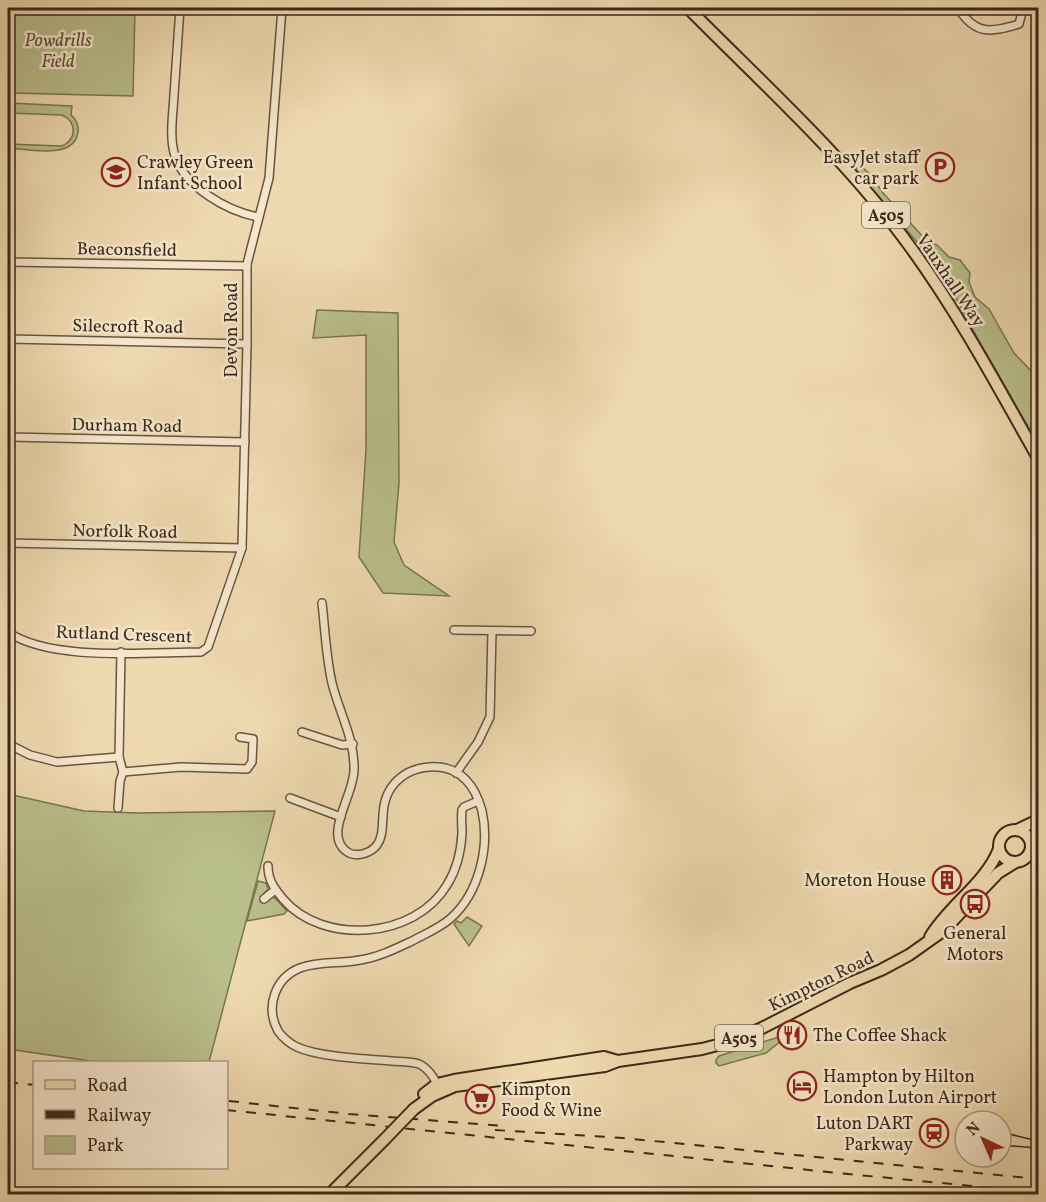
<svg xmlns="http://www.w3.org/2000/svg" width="1046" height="1202" font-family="Vollkorn,serif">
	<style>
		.green { fill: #b9bf8b; stroke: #7a7452; stroke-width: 1.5 }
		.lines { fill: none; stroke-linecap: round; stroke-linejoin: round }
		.minor-casing { stroke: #68553f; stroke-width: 10 }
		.primary-casing { stroke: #3b2919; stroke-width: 14 }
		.trunk-casing { stroke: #3b2919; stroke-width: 14 }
		.minor { stroke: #f5e6cc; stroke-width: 7 }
		.primary { stroke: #efd9b0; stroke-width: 10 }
		.trunk { stroke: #efd9b0; stroke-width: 10 }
		.tram { stroke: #3b2919; stroke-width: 1.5 }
		.rail { stroke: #3b2919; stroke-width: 2; stroke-dasharray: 10 10; stroke-linecap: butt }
		.trunk-bridge-casing { stroke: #3b2919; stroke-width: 14; stroke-linecap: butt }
		.trunk-bridge { stroke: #efd9b0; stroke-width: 10 }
		.labels { text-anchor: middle; stroke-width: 5; stroke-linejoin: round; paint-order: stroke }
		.shield { fill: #f5e6cc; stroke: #73624f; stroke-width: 1.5 }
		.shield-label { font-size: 16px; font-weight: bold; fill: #3b2919 }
		.park-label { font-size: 18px; font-style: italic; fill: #5a4e36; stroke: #f5e6cc }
		.poi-label { font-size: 18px; fill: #3b2919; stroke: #f5e6cc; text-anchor: start }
		.street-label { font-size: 18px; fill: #3b2919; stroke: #f5e6cc }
	</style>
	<rect width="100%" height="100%" fill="#efd9b0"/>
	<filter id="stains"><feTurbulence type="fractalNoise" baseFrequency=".00333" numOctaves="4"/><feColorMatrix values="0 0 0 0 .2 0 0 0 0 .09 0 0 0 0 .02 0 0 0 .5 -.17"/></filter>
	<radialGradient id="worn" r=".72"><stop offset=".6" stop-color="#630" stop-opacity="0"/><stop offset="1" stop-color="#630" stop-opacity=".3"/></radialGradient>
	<g class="green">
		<path d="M8,8H135L133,96L8,93Z"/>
		<path d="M8,103L72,106L71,115C77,120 80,128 77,136C71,159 26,149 8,148V144L62,146C77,139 77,122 62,115L8,113Z"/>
		<path d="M854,168H863L871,175L883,193L925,239L937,245L949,257L960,260L970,273L969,282L975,297L989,309L1014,353L1034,374L1038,386V444L977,338L948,283L934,262Z"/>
		<path d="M317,310L398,313L399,483L394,542L404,565L449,596L383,593L359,557L366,449V335L313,338Z"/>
		<path d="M8,794L84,811L138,813L275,811L209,1062H97L8,1049Z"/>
		<path d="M258,881L266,883L268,889L262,896L265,900L274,897L287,911L284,914L247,921Z"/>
		<path d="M467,917L482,926L469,946L454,924L457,921L461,923Z"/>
		<path d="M785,1035L787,1036L766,1053L719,1066L716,1063V1060L719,1056Z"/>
	</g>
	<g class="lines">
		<g class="minor-casing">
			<g id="minor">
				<path d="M180,8C178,37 176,66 174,95C173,115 169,137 175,156C185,187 227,211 258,217"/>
				<path d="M269,8L282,10"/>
				<path d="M958,8C976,36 991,32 1019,24L1023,8"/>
				<path d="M8,262L247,266"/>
				<path d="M8,339L247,344"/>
				<path d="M8,437L245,442"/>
				<path d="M8,543L242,548"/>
				<path d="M322,603C325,629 326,657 332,683C339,712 355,739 354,770C354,796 321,837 349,853C358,857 371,853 377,845C388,830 376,805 394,784C411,764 447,760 466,780C474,788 479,800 482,811C490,847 479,893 451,918C440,928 425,934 412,941C395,949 379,957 360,960C341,964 319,961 300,968C275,978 265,1007 278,1031C282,1037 290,1044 297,1047C318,1057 367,1059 391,1061C400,1062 414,1061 421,1065C428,1069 434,1078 437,1084"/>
				<path d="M454,630L531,631"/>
				<path d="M8,632C51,662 148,652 201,652L208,647L242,548L247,344V264L269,178L282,8"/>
				<path d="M302,732L342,745L353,744"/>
				<path d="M8,744L30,755L57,762L119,757"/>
				<path d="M123,772L181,767L247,769L252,762L253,739L240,737"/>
				<path d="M456,773L478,742L490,717L492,631"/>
				<path d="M290,798L341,817"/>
				<path d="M118,808L120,781L123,772L119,757L121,652"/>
				<path d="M268,866C268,880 274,888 283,899C323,946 415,939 447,885C457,869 461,852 462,833C462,825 461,817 462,810L464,807L478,801"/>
				<path d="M264,899L275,890"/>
			</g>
		</g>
		<g class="primary-casing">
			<path id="primary" d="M688,8C764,85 847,159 911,248C959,314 998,387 1038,458"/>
		</g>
		<g class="trunk-casing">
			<g id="trunk">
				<circle cx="1015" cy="846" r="16"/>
				<path d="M1017,830L1038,820"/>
				<path d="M930,937C949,905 985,884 999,849"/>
				<path d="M424,1094L437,1084L454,1080L604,1057L618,1061"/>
				<path d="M414,1109L432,1096L455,1086L605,1066L618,1061L702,1049L733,1041L762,1028L850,983L881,970L909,955L943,931L998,873L1014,863"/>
				<path d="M330,1194L384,1140"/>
			</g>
		</g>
		<use href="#minor" class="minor"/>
		<use href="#primary" class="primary"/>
		<use href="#trunk" class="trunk"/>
		<g class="tram">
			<path d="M1001,1132L1038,1141"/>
			<path d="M1001,1145L1038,1148"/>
		</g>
		<g class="rail">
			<path d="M8,1082L34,1085"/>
			<path d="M229,1101L349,1114L504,1126"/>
			<path d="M226,1110L848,1174L993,1188L1038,1190"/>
			<path d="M495,1130L623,1138L1038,1179"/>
		</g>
		<g class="trunk-bridge-casing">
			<path id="trunk-bridge" d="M384,1140L414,1109"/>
		</g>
		<use href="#trunk-bridge" class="trunk-bridge"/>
	</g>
	<defs>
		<g id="parking-ring" transform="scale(1.5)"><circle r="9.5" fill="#f5e6cc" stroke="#8f2418" stroke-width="1.5"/><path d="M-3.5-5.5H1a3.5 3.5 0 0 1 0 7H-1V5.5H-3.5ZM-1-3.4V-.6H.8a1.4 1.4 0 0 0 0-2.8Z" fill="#8f2418"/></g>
		<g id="school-ring" transform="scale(1.5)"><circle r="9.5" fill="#f5e6cc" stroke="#8f2418" stroke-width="1.5"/><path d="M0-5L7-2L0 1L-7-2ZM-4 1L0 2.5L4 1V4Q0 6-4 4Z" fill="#8f2418"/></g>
		<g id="building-ring" transform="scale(1.5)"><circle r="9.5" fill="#f5e6cc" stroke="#8f2418" stroke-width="1.5"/><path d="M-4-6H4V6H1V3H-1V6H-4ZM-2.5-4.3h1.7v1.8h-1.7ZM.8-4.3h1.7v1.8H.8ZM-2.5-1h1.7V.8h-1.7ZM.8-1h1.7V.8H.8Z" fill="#8f2418"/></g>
		<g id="bus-ring" transform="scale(1.5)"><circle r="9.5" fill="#f5e6cc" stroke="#8f2418" stroke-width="1.5"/><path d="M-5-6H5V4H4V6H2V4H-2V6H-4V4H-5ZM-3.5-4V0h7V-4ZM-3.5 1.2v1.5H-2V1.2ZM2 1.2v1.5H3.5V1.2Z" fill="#8f2418"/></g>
		<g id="restaurant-ring" transform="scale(1.5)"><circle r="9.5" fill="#f5e6cc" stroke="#8f2418" stroke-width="1.5"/><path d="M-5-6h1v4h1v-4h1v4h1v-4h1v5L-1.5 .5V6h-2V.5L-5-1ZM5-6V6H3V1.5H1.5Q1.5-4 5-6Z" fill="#8f2418"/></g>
		<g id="hotel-ring" transform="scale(1.5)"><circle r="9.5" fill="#f5e6cc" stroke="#8f2418" stroke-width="1.5"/><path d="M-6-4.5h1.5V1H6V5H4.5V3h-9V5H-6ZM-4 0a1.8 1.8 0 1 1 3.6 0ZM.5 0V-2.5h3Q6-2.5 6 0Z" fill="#8f2418"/></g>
		<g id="supermarket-ring" transform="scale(1.5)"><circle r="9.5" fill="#f5e6cc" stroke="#8f2418" stroke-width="1.5"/><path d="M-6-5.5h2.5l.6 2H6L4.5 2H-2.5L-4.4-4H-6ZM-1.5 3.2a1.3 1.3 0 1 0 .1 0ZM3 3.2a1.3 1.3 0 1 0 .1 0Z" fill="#8f2418"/></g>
		<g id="station-ring" transform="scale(1.5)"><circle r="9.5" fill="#f5e6cc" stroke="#8f2418" stroke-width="1.5"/><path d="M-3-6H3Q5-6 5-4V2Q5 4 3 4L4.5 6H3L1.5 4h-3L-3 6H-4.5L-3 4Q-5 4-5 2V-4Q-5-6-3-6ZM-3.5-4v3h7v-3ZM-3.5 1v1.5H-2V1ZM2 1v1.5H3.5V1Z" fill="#8f2418"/></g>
	</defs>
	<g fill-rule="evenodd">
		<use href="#parking-ring" x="940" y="167"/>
		<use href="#school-ring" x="116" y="172"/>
		<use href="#building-ring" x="947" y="880"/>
		<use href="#bus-ring" x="975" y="904"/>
		<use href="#restaurant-ring" x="792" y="1035"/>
		<use href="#hotel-ring" x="802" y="1086"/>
		<use href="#supermarket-ring" x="480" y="1099"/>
		<use href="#station-ring" x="934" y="1133"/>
	</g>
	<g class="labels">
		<g class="shield">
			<rect x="862" y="202" width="48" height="26" rx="4.5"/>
			<rect x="715" y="1025" width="48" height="26" rx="4.5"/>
		</g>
		<g class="shield-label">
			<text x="886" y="221">A505</text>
			<text x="739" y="1044">A505</text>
		</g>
		<g class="park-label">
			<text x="58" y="46">Powdrills<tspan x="58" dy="21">Field</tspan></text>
		</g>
		<g class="poi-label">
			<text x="919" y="163" text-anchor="end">EasyJet staff<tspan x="919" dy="21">car park</tspan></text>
			<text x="137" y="168">Crawley Green<tspan x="137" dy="21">Infant School</tspan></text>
			<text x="926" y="886" text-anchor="end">Moreton House</text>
			<text x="975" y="939" text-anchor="middle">General<tspan x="975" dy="21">Motors</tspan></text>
			<text x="813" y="1041">The Coffee Shack</text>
			<text x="823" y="1082">Hampton by Hilton<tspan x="823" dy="21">London Luton Airport</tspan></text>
			<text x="501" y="1095">Kimpton<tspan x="501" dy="21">Food &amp; Wine</tspan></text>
			<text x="913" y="1129" text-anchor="end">Luton DART<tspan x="913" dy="21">Parkway</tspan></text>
		</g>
		<g class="street-label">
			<text transform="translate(127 249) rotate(1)" y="6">Beaconsfield</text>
			<text transform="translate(951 280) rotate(56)" y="6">Vauxhall Way</text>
			<text transform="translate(128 326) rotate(1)" y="6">Silecroft Road</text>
			<text transform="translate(231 330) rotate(-90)" y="6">Devon Road</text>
			<text transform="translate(127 425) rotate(1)" y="6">Durham Road</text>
			<text transform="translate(125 531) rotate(1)" y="6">Norfolk Road</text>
			<text transform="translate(124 634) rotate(2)" y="6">Rutland Crescent</text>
			<text transform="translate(821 981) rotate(-26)" y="6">Kimpton Road</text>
		</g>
	</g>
	<rect width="1046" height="1202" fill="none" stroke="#efd9b0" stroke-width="30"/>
	<rect x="9" y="9" width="1028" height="1184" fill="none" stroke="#3b2919" stroke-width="3"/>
	<rect x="15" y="15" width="1016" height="1172" fill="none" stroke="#3b2919" stroke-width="1.5"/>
	<rect x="33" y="1061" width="195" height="108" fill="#f5e6cc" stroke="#ab9a84" stroke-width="1.5"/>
	<rect x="45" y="1080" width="30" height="9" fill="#efd9b0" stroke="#ab9a84" stroke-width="1.5"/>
	<text x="87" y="1091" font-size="18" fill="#3b2919">Road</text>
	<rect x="45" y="1110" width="30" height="9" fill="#3b2919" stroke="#ab9a84" stroke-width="1.5"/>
	<text x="87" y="1121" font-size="18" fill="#3b2919">Railway</text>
	<rect x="45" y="1136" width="30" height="18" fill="#b9bf8b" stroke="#ab9a84" stroke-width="1.5"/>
	<text x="87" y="1151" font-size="18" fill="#3b2919">Park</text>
	<g transform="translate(983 1139) rotate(316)"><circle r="28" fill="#f5e6cc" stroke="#ab9a84" stroke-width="1.5"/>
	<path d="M0-4.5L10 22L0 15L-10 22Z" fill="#8f2418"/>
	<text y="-9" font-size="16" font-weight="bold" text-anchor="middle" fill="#3b2919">N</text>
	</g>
	<rect width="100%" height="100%" filter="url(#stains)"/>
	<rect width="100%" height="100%" fill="url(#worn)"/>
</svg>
